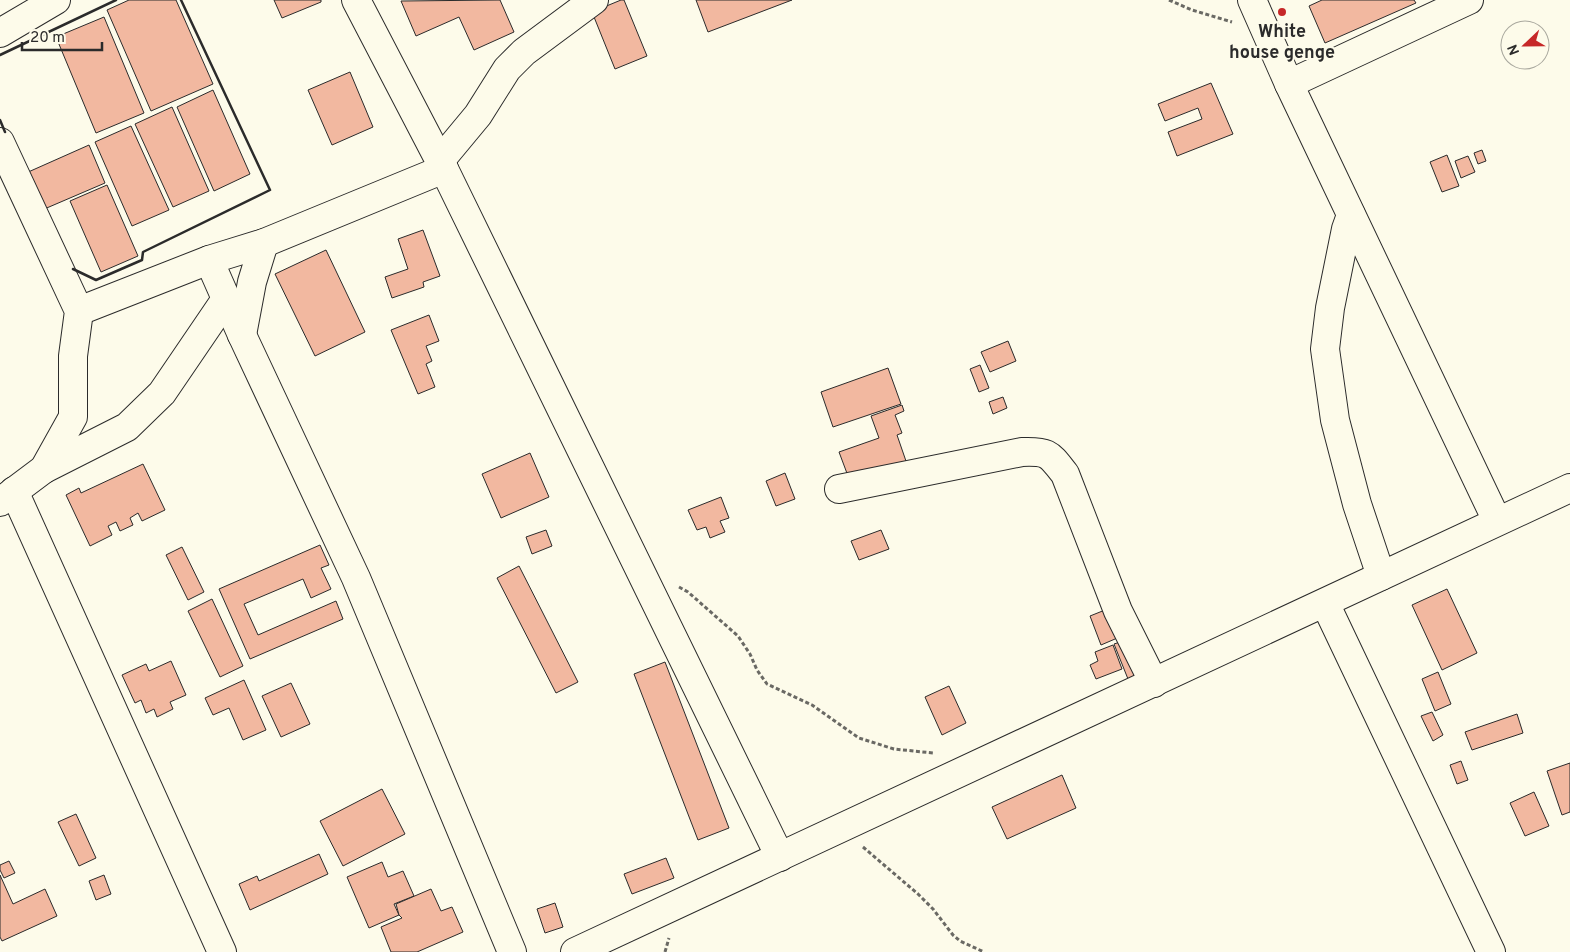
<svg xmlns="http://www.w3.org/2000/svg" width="1570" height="952" font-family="Overpass,sans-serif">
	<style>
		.building { fill: #f2b8a0; stroke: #2b2b2b }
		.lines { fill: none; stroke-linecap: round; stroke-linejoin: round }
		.minor-casing { stroke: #2b2b2b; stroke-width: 30 }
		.path { stroke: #6a6964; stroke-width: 3; stroke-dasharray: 4 2.5; stroke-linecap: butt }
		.minor { stroke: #fdfbea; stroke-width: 28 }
		.wall { stroke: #2b2b2b; stroke-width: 2.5 }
		.poi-dot { fill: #c62828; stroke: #fdfbea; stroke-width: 2 }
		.labels { text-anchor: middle; stroke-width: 4; stroke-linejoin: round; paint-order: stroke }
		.poi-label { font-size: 18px; font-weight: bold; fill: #2b2b2b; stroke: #fdfbea }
	</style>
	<rect width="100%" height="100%" fill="#fdfbea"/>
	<g class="building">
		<path d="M129,0H176L213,84L151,111L107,10Z"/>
		<path d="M274,0H321V2L282,18Z"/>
		<path d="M500,0L514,32L474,50L459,17L416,36L401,1Z"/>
		<path d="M621,0H624L647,56L615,69L592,12Z"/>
		<path d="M696,0H792L708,32Z"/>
		<path d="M1322,0H1414L1416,3L1325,43L1309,6Z"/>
		<path d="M104,17L144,113L96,133L56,37Z"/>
		<path d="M350,72L373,127L332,145L308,90Z"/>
		<path d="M1211,83L1233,134L1177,156L1168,132L1202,119L1198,108L1165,121L1158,104Z"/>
		<path d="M213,90L250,174L214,191L177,107Z"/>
		<path d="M172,107L209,191L173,207L135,124Z"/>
		<path d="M131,126L169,210L132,226L95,142Z"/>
		<path d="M89,145L105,183L42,210L26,173Z"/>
		<path d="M1482,150L1486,161L1478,164L1474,153Z"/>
		<path d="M1447,155L1459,186L1442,192L1430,162Z"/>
		<path d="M1468,156L1475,172L1461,178L1455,161Z"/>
		<path d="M107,185L138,256L101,272L70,201Z"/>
		<path d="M423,230L440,276L423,282L424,287L392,298L385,277L408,269L398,239Z"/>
		<path d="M326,250L365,332L315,356L275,274Z"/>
		<path d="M429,315L439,341L426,346L432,361L426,364L435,387L418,394L391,330Z"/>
		<path d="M1008,341L1016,361L990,372L981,352Z"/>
		<path d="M980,365L989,388L979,392L970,369Z"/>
		<path d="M888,368L901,404L833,427L821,392Z"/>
		<path d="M1003,397L1007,408L993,414L989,402Z"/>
		<path d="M902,405L904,411L895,415L902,433L897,435L907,464L851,484L839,452L879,438L871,416Z"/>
		<path d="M530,453L549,497L501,518L482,474Z"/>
		<path d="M143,464L165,510L142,521L138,513L130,518L133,525L120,531L116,522L108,526L112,535L90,546L66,495L79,488L81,493Z"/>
		<path d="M785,473L795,499L776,506L766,481Z"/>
		<path d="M721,497L729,518L720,521L725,532L710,538L706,527L697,530L688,510Z"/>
		<path d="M546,530L552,546L532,554L526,537Z"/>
		<path d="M881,530L889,549L859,560L851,541Z"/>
		<path d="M320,545L329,565L321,568L331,589L311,598L303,579L244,604L258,635L336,601L343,619L250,659L219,589Z"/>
		<path d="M182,547L204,592L188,600L166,555Z"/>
		<path d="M519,566L578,682L556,693L497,578Z"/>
		<path d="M1447,589L1477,653L1442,670L1412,605Z"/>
		<path d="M212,599L243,666L220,677L188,611Z"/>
		<path d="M1110,608L1122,636L1101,645L1090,616Z"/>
		<path d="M1129,639L1142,673L1128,679L1114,644Z"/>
		<path d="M1113,645L1122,669L1096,679L1090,665L1098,661L1095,652Z"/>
		<path d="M171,661L186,695L170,702L173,709L157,717L154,709L146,713L141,700L135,703L122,675L146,664L149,671Z"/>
		<path d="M665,662L729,828L698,840L634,674Z"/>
		<path d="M1438,672L1451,704L1435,711L1422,679Z"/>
		<path d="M244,680L266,730L243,740L229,708L213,715L205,698Z"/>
		<path d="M291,683L310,724L281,737L262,696Z"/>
		<path d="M949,686L966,723L942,735L925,697Z"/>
		<path d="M1432,712L1443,735L1433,741L1421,716Z"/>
		<path d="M1517,714L1523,733L1472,750L1465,732Z"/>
		<path d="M1461,761L1468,780L1457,784L1450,765Z"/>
		<path d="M1570,763V812L1562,815L1547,771Z"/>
		<path d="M1062,775L1076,808L1007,839L992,807Z"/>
		<path d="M382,789L405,834L343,866L320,821Z"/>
		<path d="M1534,792L1549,826L1525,836L1510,803Z"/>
		<path d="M76,814L96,858L79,866L58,822Z"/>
		<path d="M319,854L328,874L250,910L239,884L257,876L259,881Z"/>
		<path d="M666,858L674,878L632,894L624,874Z"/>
		<path d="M9,861L15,873L4,878L0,870V865Z"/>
		<path d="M382,862L388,877L403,871L414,896L394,904L399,915L369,928L347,877Z"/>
		<path d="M0,875L13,904L45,889L57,916L2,941L0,937Z"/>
		<path d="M104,875L111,894L96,900L89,881Z"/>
		<path d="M431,889L441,911L452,907L463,932L417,952H391L381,927L402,918L399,915L396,904Z"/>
		<path d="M555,903L563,927L545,933L537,909Z"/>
	</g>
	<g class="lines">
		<g class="minor-casing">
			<g id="minor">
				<path d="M356,0L444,169L780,857"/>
				<path d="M1252,0L1289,84L1497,521"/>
				<path d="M0,33L56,0"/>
				<path d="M1289,84L1469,0"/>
				<path d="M0,142L79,311L73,356V417L44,469L0,502"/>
				<path d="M439,162L478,115L507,69L524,52L594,0"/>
				<path d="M1351,215L1346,229L1330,308L1325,349L1335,420L1357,504L1381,576"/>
				<path d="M209,260L242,335L356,578L512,952"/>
				<path d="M79,311L209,260L264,243L444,169"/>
				<path d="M242,335L252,282L264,243"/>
				<path d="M44,469L127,427L162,393L226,299"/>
				<path d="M839,489L1022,452C1049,451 1049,454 1065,474L1118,611L1154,683"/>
				<path d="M14,491L222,952"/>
				<path d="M1325,603L1491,952"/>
				<path d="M575,952L1570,488"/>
			</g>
		</g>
		<g class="path">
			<path d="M1169,0L1192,10L1232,22"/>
			<path d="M679,587L688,592L738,636L750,654L757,670L767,684L812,705L859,738L894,749L933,753"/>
			<path d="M863,847L918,894L933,909L953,935L960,941L984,952"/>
			<path d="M665,952L669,938"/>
		</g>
		<use href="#minor" class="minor"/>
		<g class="wall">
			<path d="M0,55L116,0"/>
			<path d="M0,120L5,132"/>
			<path d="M73,269L96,280L142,260L143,252L270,190L181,0"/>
		</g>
	</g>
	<circle class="poi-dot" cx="1282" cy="12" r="5"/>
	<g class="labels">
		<g class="poi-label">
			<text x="1282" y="37">White<tspan x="1282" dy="21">house genge</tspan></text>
		</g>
	</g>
	<g transform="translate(1525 45) rotate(248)"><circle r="24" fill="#fdfbea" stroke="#a9a89e"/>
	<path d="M0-4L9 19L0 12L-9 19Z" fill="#c62828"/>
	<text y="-8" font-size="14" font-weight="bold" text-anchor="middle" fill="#2b2b2b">N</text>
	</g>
	<path d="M22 42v8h80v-8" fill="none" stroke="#2b2b2b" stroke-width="2.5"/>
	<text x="30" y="42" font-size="15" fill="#2b2b2b" stroke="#fdfbea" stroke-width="4" paint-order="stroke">20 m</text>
</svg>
